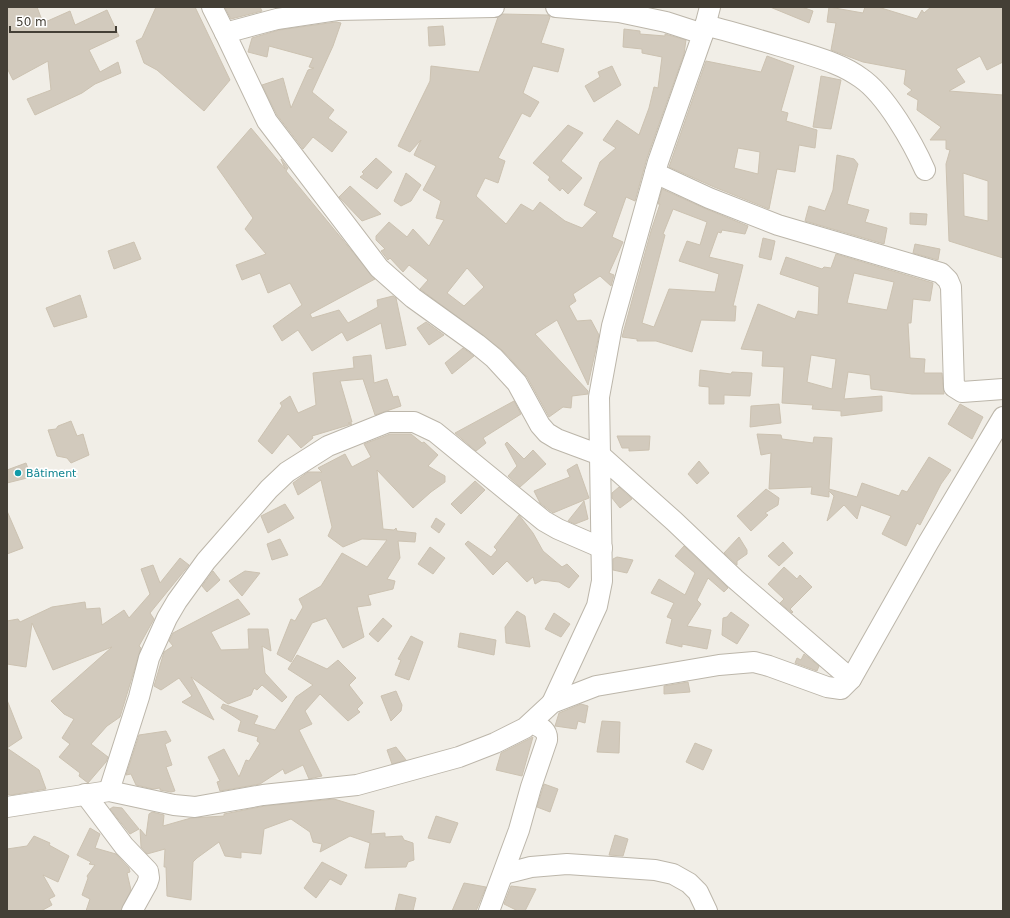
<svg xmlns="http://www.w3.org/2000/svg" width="1010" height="918" font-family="'DejaVu Sans',sans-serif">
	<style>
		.building { fill: #d2cabd; stroke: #ccc2b1; fill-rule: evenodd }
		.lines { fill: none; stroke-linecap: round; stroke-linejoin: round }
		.minor-casing { stroke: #bcb6aa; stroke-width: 22 }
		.minor { stroke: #fff; stroke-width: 20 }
		.culture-dot { fill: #0f9aa8; stroke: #fff; stroke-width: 1.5 }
		.labels { text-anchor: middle; stroke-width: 3.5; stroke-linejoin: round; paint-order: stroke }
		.culture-label { font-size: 11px; fill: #0d838f; stroke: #fff; text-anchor: start }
	</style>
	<rect width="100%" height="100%" fill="#f1eee7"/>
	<g class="building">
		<path d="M7,7H37L43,23L70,11L75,25L107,10L119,36L89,50L100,72L118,62L121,73L95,84L82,93L35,115L27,99L51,90L48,61L13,80L7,68Z"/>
		<path d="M156,7H195L230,80L204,111L157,70L144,63L136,41L142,38Z"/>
		<path d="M260,7L262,11L231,19L225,8Z"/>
		<path d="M770,7H802L813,11L809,23Z"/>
		<path d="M829,7L863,13L865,7H878L917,19L922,10L924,13L931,7H1003V62L987,70L980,56L956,69L965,82L949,91L1003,95V258L949,241L946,164L950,150L946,149V140H930L941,127L917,110L918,100L907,94L912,90L904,84L906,70L863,62L831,50L836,23L827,22ZM963,173L988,181V221L964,216Z"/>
		<path d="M502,14L548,15L550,17L541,43L564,49L558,72L533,66L523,93L539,102L530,117L522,113L498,158L505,161L498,183L485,178L476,196L506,224L521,204L533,211L540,202L565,221L582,228L597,212L584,205L600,162L616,148L603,140L617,120L639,135L649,108L654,87L658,88L662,57L642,53V49L623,47L624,29L640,31V34L665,36V34L686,40L684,54L647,158L635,201L626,197L612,237L623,242L609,273L614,275L611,286L600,276L573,294L576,301L569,306L577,321L591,320L599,335L588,385L557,320L535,334L588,391V394L572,396L571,408L563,407L549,417L527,377L502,350L420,289L428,280L409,265L403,272L390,258L388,260L381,251L385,249L376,240V236L389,222L407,237L413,229L429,246L444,220L436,218L441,201L423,190L436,166L414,155L421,140L410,152L398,146L430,81L431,66L479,72L498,17ZM467,268L484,287L464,306L447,293Z"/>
		<path d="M336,22L341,23L333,46L312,92L334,110L328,118L347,132L332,152L313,137L303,149L277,115L262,85L283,78L291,108L308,70L314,68L309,67L313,58L269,46L267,57L248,52L252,38L279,30Z"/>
		<path d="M443,26L445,45L429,46L428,27Z"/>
		<path d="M767,56L794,66L781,111L788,113L786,121L817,130L815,148L799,145L795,172L777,169L769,209L714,187L669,167L706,61L761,72ZM738,148L760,152L758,174L734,168Z"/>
		<path d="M612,66L621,85L594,102L585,86L600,77L598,72Z"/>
		<path d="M821,76L841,80L831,129L813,127Z"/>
		<path d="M568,125L583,133L561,161L582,178L568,194L562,188L560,191L548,180L550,177L533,163Z"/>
		<path d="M251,128L285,169L281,159L288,168L286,171L375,279L310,314L312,318L339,310L348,323L378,307L377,300L393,296L396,298L406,345L386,349L381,323L347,341L342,332L312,351L298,330L282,341L273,326L302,305L290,283L268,293L260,273L242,280L236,265L266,254L245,229L253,218L217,167Z"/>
		<path d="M837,155L854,159L858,164L847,204L869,210L865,222L887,228L884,244L805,221L809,206L825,211L833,190Z"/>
		<path d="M376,158L392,172L377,189L360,177L364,174L362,172Z"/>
		<path d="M406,173L421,185L411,201L401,206L394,201Z"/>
		<path d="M350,186L381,214L362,221L339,197Z"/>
		<path d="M662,189L704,208L748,226L745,234L722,230L721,233L718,232L709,257L743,265L733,306H736L735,321L701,320L692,352L656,341H637V339L622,337L651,231L660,204H658ZM673,209L707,222L700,245L687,241L679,261L719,274L715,292L669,289L654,327L642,323L665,235L663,234Z"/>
		<path d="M910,213L927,214L926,225L910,224Z"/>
		<path d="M763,238L775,241L771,260L759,257Z"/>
		<path d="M134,242L141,259L114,269L108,251Z"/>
		<path d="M915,244L940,249L938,260L913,253Z"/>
		<path d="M836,254L933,283L930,301L913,299L911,323H908L910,358L925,359L924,373H942L944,394H912L871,389L870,375L848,372L844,399L882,396V411L841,416V411L812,409L813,405L782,403L784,367L762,366L763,351L741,349L758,304L795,319L798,311L818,315L819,287L780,274L786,257L822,269L824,267L831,268ZM854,273L894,282L887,310L847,303ZM811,355L836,359L832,389L807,382Z"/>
		<path d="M80,295L87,317L54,327L46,308Z"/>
		<path d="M426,322L444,335L429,345L417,328Z"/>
		<path d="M463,348L474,356L452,374L445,363Z"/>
		<path d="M371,355L374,383L387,379L393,397L398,396L401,406L375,415L363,379L340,381L352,422L348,423L352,424L312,436L313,438L301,448L288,434L272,454L258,441L282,406L280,403L290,396L298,413L316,405L313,373L354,368L353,357Z"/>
		<path d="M700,370L731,374L732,372L752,373L750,396L724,395V404H709V387L699,386Z"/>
		<path d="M514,401L521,414L483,438L486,443L476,451L455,433Z"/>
		<path d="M779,404L781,423L750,427L751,406Z"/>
		<path d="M960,404L983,417L972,439L948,424Z"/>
		<path d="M71,421L77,436L83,434L89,455L71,463L67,458L57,456L48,430L56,429L58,426Z"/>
		<path d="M390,434H411L422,443L424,442L438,455L428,466L445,476V482L431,492L413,508L377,470L383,529L394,530L396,528L397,531L416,533L415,542L398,541L400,558L387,579L395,581L393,589L368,595L371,605L357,607L364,637L343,648L326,618L312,623L291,662L277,654L291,619L295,621L303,607L299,599L321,586L342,553L367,567L387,540L362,539L343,547L328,536L332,527L321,480L298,495L293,483L308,472H322L318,468L345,454L352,467L371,457L364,444Z"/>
		<path d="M757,434L781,435L782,439L813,443L814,437L832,438L829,489L857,497L862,483L899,496L902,490L907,492L929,457L951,470L941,484L920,525L917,523L906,546L882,534L891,516L861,505L857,519L844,505L827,521L834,496L829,491V497L811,494L812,487L769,489L771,453L761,455Z"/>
		<path d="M617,436H650L649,450L629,451V448H622Z"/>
		<path d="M507,442L524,459L533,450L546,464L520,487L508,476L517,466L505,444Z"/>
		<path d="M699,461L709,473L697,484L688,474Z"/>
		<path d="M26,463L31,477L7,483V470Z"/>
		<path d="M577,464L589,498L553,513L540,503L534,491L570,477L567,470Z"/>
		<path d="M475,481L485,490L461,514L451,504Z"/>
		<path d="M619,487L632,499L620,508L612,498V493Z"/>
		<path d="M766,489L779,498L778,505L765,513L768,515L751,531L737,516Z"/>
		<path d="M584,501L588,519L575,524L568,521Z"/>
		<path d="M285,504L294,518L268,533L261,516Z"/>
		<path d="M7,511L23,548L7,554Z"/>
		<path d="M519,515L533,533L543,551L562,567L567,564L579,576L569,588L559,582L542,580L535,584L533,577L527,582L507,561L493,575L465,544L468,541L491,557L497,550L494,547Z"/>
		<path d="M436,518L445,524L439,533L431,527Z"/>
		<path d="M739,537L747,550V554L737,561V565L724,553Z"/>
		<path d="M280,539L288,555L272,560L267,544Z"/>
		<path d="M783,542L793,553L779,566L768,556Z"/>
		<path d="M684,546L728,588L724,592L708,578L697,600L701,604L687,626L711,630L707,649L682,644V647L666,643L672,619L667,617L674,603L651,593L659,579L685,595L695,573L675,556Z"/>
		<path d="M430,547L445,558L433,574L418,564Z"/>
		<path d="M617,557L633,560L627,573L613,570V559Z"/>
		<path d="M180,558L189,565L150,613L154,619L139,646L141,648L120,717L107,726L91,744L108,757L106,762L88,783L79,776L80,773L59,757L70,744L62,738L74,719L64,714L51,701L112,647L53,670L32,623L26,667L7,664V621L18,619L20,622L52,607L85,602L86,609L100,608L102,625L124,610L129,618L150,594L141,569L153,565L160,583Z"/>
		<path d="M784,567L797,579L800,575L812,587L790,609L793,612L792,613L780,603L784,599L768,584Z"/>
		<path d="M213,571L220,580L207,592L202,586Z"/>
		<path d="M245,571L260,573L242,596L229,581Z"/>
		<path d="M238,599L250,614L211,632L221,650L249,649L248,629H268L271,651L262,646L265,673L287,697L282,702L262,685L257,690L254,688L251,695L228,704L191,677L214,720L182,702L192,696L179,678L161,690L154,686L164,652L173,646L169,641L173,633Z"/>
		<path d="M517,611L525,616L530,647L506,643L505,627Z"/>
		<path d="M731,612L749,625L737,644L722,635L723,618L727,617Z"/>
		<path d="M554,613L570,624L561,637L545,629Z"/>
		<path d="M383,618L392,626L378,642L369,634Z"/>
		<path d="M460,633L496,640L494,655L458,647Z"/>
		<path d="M411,636L423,642L409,680L395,675L401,660L398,659Z"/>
		<path d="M804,654L819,666L817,671L795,663L797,658L801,660Z"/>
		<path d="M297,655L327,669L338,660L356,678L349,685L363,703L357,709L360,712L348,721L320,694L305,711L312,724L299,730L322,776L309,779L303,765L285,774L283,769L260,784L220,791L217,782L220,781L208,757L224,749L239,777L246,760L249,761L260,743L257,741L258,737L238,731L241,721L221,708L223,704L258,716L254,724L275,730L296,697L313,685L288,669Z"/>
		<path d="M688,682L690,692L664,694V686Z"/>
		<path d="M396,691L402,705L401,711L391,721L381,696Z"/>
		<path d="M7,700L22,738L7,748L39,770L46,789L11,795L7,794Z"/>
		<path d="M581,704L588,706L585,723L578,721L576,729L555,726L559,713Z"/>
		<path d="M602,721L620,722L619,753L597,752Z"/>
		<path d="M166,731L171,741L165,744L172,765L166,767L175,791L171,792L160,790V788L153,789L136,785L131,774L126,775L139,735Z"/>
		<path d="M533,737L522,776L496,770L501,753Z"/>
		<path d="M695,743L712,750L703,770L686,762Z"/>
		<path d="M396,747L406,760L392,764L387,750Z"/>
		<path d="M544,784L558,789L550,812L537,807Z"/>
		<path d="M334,799L374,811L371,834L385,833V837L402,836L404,840L413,843L414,860L408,862L406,867L365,868L370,843L350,836L320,852L322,844L313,842L310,832L291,819L264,829L261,854L241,852V858L225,856L219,842L197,858L193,862L191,900L167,896L166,867H164L165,849L147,854L141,847L140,829L146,836L149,814L152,812L164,815L163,826L191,818L224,816V814L265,806Z"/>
		<path d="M113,807L122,808L139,829L130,834L110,809Z"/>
		<path d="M436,816L458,823L450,843L428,838Z"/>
		<path d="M90,828L100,834L95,848L116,854L129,868L130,872L127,873L131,890L121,911H86L90,899L82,895L88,878L87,876L95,865L89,864L91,862L77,855Z"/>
		<path d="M615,835L628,839L623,856L609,855Z"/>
		<path d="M34,836L50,843L49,845L69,856L58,882L43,875L55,896L49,899L52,905L41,911H7V849L27,846Z"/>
		<path d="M322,862L347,875L341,885L330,879L316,898L304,888Z"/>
		<path d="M464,883L486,887L476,911H452Z"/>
		<path d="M511,886L536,889L525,911H518L504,904Z"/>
		<path d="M399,894L416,898L413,911H395Z"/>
	</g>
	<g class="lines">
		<g class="minor-casing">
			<g id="minor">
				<path d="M212,7L225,33"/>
				<path d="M494,7L337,10L277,19L225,33L267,121L379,268L413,298L477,344L494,358L517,383L540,425L547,433L557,439L600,455L599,397L612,326L658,162L703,34L666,22L619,12L556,7"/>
				<path d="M705,25C736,33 766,42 797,51C819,58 842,64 861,78C886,95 913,143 925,170"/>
				<path d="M703,34L710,7"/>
				<path d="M655,173L709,198L778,225L941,273L948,280L951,287L954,387L962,392L1003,389"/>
				<path d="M552,703L597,606L602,581L600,455L674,521L735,579L851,679"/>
				<path d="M109,791L139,697L149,658L167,618L177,601L206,561L269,489L287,472L328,446L388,422H414L435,432L544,521L558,529L602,548"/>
				<path d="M85,794L124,846L148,871L149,878L147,884L132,911"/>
				<path d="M7,807L109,791L174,805L195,807L263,795L357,785L459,757L495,743L525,728L552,703L596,686L719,665L754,662L769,666L827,687L841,689L851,679L928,543L1003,417"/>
				<path d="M504,874L531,867L567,864L655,870L673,874L689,883L698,892L707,911"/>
				<path d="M489,911L519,830L531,787L547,740C548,730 540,727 532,723"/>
			</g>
		</g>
		<use href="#minor" class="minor"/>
	</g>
	<circle class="culture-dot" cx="18" cy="473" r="4"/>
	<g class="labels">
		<g class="culture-label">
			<text x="26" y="477">Bâtiment</text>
		</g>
	</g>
	<rect width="1010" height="918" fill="none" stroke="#443f36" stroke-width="16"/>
	<path d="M10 26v6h106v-6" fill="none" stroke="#443f36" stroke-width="2"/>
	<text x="16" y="26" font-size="12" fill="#443f36" stroke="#ffffff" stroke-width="3" paint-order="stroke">50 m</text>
</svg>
